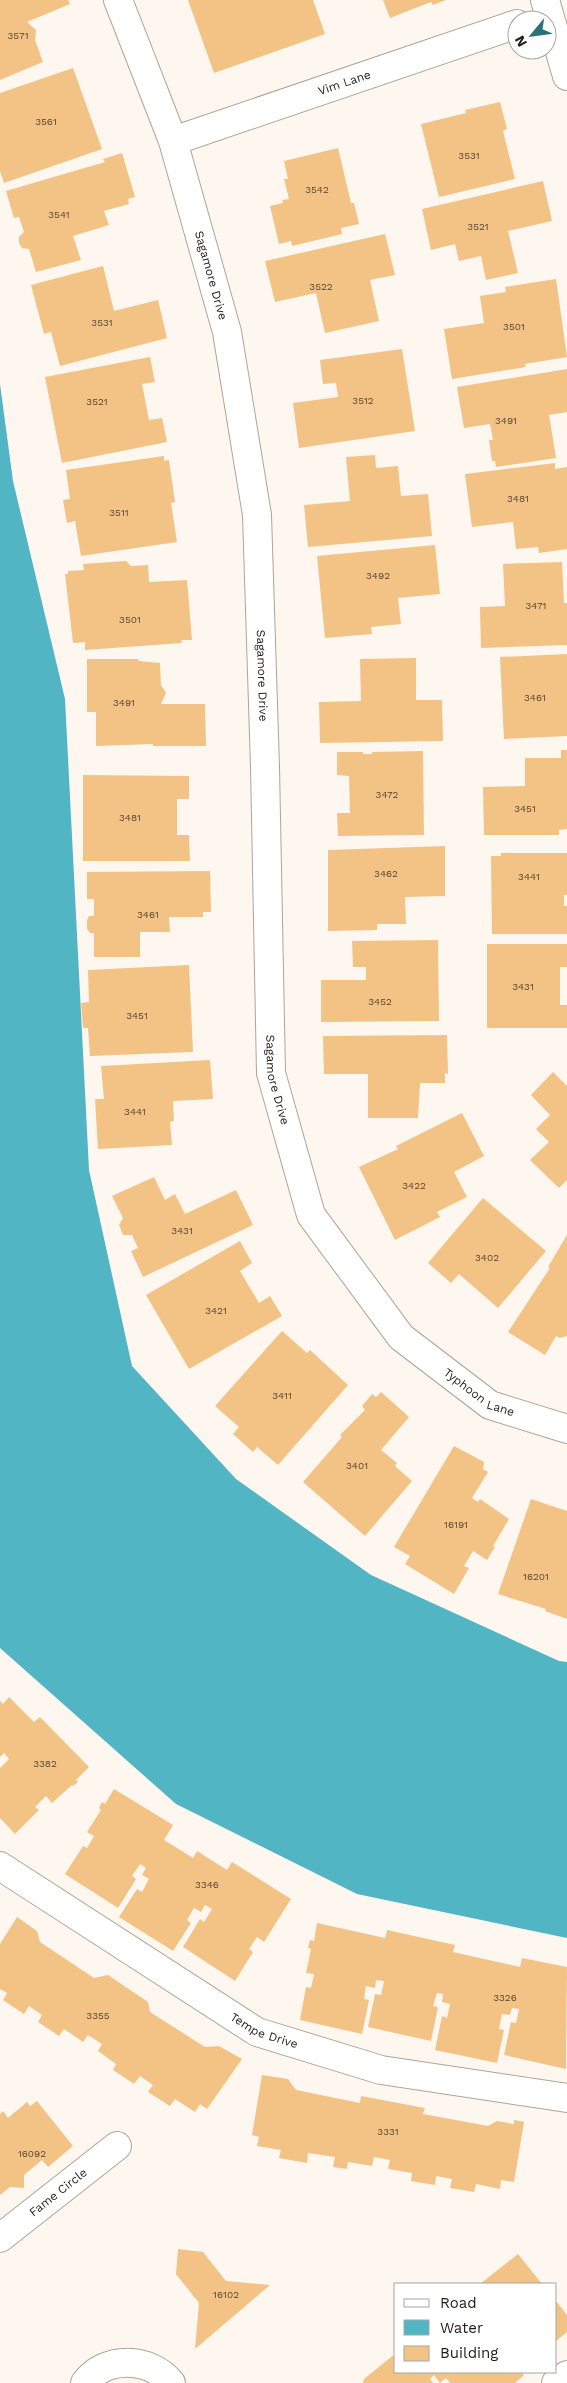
<svg xmlns="http://www.w3.org/2000/svg" width="567" height="2383" font-family="'Work Sans',sans-serif">
	<style>
		.water { fill: #51b5c4 }
		.building { fill: #f3c386 }
		.lines { fill: none; stroke-linecap: round; stroke-linejoin: round }
		.street-casing { stroke: #b2a493; stroke-width: 30 }
		.street { stroke: #fff; stroke-width: 28 }
		.labels { text-anchor: middle; stroke-width: 5; stroke-linejoin: round; paint-order: stroke }
		.number-label { font-size: 10px; fill: #564633 }
		.street-label { font-size: 12px; fill: #221d17; stroke: #fff }
	</style>
	<rect width="100%" height="100%" fill="#fdf7f0"/>
	<path class="water" d="M0,384L13,481L65,699L89,1170L132,1366L236,1479L371,1575L559,1661L567,1662V1938L357,1894L176,1804L0,1648Z"/>
	<g class="building">
		<path d="M0,0H68L70,4L27,22L36,30L35,40L43,62L0,80Z"/>
		<path d="M188,0H313L325,34L214,73Z"/>
		<path d="M383,0H446L433,5L431,2L390,18Z"/>
		<path d="M73,68L102,149L4,183L0,171V93Z"/>
		<path d="M500,102L507,129L503,131L515,179L439,197L421,124L466,113L465,110Z"/>
		<path d="M338,148L351,203H354L359,224L341,228L342,234L292,246L291,241L279,244L270,206L283,203L282,200L289,199L284,179H288L284,161Z"/>
		<path d="M122,153L135,197L128,199L129,204L104,211L109,225L73,236L81,260L36,272L29,249L22,248L19,243V237L24,232L19,217L14,218L6,191L105,162L103,159Z"/>
		<path d="M543,181L552,221L508,231L518,273L486,280L481,256L459,261L455,244L431,250L422,209Z"/>
		<path d="M385,234L395,275L370,280L379,321L325,333L316,293L275,302L265,261Z"/>
		<path d="M103,266L114,311L158,300L167,338L60,366L51,332L44,334L31,285Z"/>
		<path d="M556,279L567,357L525,364L526,367L452,379L444,329L484,323L480,296L506,292L505,287Z"/>
		<path d="M402,349L415,431L299,448L293,403L338,397L336,383L323,384L320,360Z"/>
		<path d="M150,357L155,382L142,384L149,420L162,418L167,442L62,463L45,377Z"/>
		<path d="M567,369V412L549,415L556,458L496,467L495,461H492L489,440H493L490,424L464,428L457,387Z"/>
		<path d="M375,455L376,468L398,466L401,496L428,494L432,536L308,547L304,505L350,501L346,457Z"/>
		<path d="M164,456V461L169,460L175,502L171,503L177,542L81,556L75,521L67,523L63,500L70,499L66,470Z"/>
		<path d="M555,463V469L567,467V549L539,553L538,547L516,549L513,522L472,527L465,474Z"/>
		<path d="M435,545L440,594L398,598L401,624L371,627L372,634L325,638L317,556Z"/>
		<path d="M126,561L131,566L148,565L149,582L187,580L192,640H181L182,643L85,650V642L73,643L65,574H68V571L84,570L83,564Z"/>
		<path d="M562,562L564,603H567V645L481,648L480,607L505,606L503,564Z"/>
		<path d="M567,654V736L504,739L500,657Z"/>
		<path d="M416,658V700H442L443,741L320,743L319,702L361,701L360,659Z"/>
		<path d="M87,659H138L139,661L160,663L161,685L166,693L161,704H205L206,746H153V744L96,746V712H87Z"/>
		<path d="M561,750H567V829L559,830V835H484L483,787L525,786V758H561Z"/>
		<path d="M423,751L424,835L338,836L337,813H350L349,776L337,775V752H363V754H372V752Z"/>
		<path d="M83,775L189,776V799H177V835H189L190,861H83Z"/>
		<path d="M445,846V896L405,897L406,924H377V930L328,931V850Z"/>
		<path d="M501,853H567V895H564V906H567V934H492L491,856H501Z"/>
		<path d="M210,871L211,912H203V917H169L170,932H140V957H94V933H90L87,929V920L89,916H94V899H87V872Z"/>
		<path d="M438,940L439,1021L321,1022V980H366V967H353L352,941Z"/>
		<path d="M487,944H567V967H560V1005H567V1028H487Z"/>
		<path d="M189,965L193,1052L90,1056L88,1028H83L81,1003L89,1002L88,970Z"/>
		<path d="M447,1035L448,1074L445,1073V1083H420L418,1118H368V1074H324L323,1036Z"/>
		<path d="M210,1060L213,1099L173,1101L174,1121L170,1122L172,1145L98,1149L95,1099H104L101,1066Z"/>
		<path d="M553,1072L567,1086V1180L559,1188L530,1160L549,1142L536,1129L550,1115L531,1095Z"/>
		<path d="M462,1113L484,1156L454,1172L467,1197L437,1212L440,1217L395,1240L359,1167L398,1149L396,1146Z"/>
		<path d="M154,1177L165,1200L175,1194L185,1214L236,1190L253,1225L143,1277L131,1251L138,1248L132,1235H123L119,1225L123,1218L112,1196Z"/>
		<path d="M483,1198L546,1251L498,1308L459,1274L451,1283L428,1263Z"/>
		<path d="M567,1235V1336L560,1338L556,1336L545,1355L508,1332L550,1268L548,1267Z"/>
		<path d="M240,1241L252,1263L240,1271L259,1303L270,1296L282,1316L189,1369L146,1295Z"/>
		<path d="M282,1331L307,1353L310,1350L348,1385L278,1465L257,1447L253,1452L233,1434L239,1427L215,1406Z"/>
		<path d="M381,1392L409,1417L381,1450L397,1463L395,1466L412,1481L365,1536L303,1482L342,1437L340,1435L365,1410L362,1406L372,1394L376,1397Z"/>
		<path d="M454,1446L484,1462L483,1469L488,1472L472,1498L478,1502L480,1499L509,1519L493,1546L495,1547L487,1560L473,1551L464,1566L469,1568L454,1594L405,1564L410,1556L394,1547Z"/>
		<path d="M531,1499L567,1511V1619L545,1611L546,1609L498,1594Z"/>
		<path d="M9,1697L34,1722L40,1717L89,1767L76,1780L78,1782L73,1786L72,1785L52,1803L46,1796L35,1807L39,1810L15,1834L0,1818V1768L9,1759L4,1753L0,1757V1701L3,1704Z"/>
		<path d="M114,1789L173,1825L164,1840L193,1858L197,1851L227,1870L232,1862L291,1899L264,1942L257,1937L249,1949L253,1952L235,1981L183,1947L200,1919L204,1922L212,1909L205,1905L201,1912L194,1908L187,1920L191,1923L173,1951L119,1917L137,1889L142,1892L149,1879L142,1875L146,1868L140,1864L132,1876L136,1879L118,1908L65,1874L83,1846L87,1848L94,1836L87,1832L101,1810L99,1808L102,1802L105,1804Z"/>
		<path d="M17,1917L37,1931L40,1942L94,1978L108,1975L148,2002L150,2012L205,2047L219,2046L242,2059L207,2109L200,2104L195,2112L175,2099L170,2106L148,2092L153,2085L140,2076L134,2084L113,2070L116,2064L98,2051L102,2044L88,2035L83,2042L64,2029L59,2036L38,2022L42,2015L29,2006L24,2014L3,2000L7,1993L0,1989V1944Z"/>
		<path d="M317,1923L385,1938L387,1930L455,1945L453,1952L520,1967L522,1958L567,1967L566,2069L504,2055L511,2022L516,2023L519,2009L512,2008L510,2015L502,2014L499,2029L504,2030L497,2063L435,2050L442,2016L447,2018L450,2004L442,2002L443,1994L437,1993L433,2006L438,2007L431,2041L368,2027L375,1994L381,1995L384,1981L376,1980L375,1988L366,1986L364,1999L369,2000L362,2034L300,2020L306,1987L311,1988L314,1974L306,1973L311,1949L308,1948L310,1940L314,1941Z"/>
		<path d="M262,2075L288,2079L296,2090L360,2103L361,2096L425,2108L423,2114L488,2126L497,2121L514,2124V2120L524,2122L514,2182L501,2180L500,2189L476,2184L474,2192L450,2188L452,2179L436,2176L435,2185L411,2181L412,2173L388,2169L390,2160L374,2157L372,2166L348,2162L347,2169L333,2167L335,2157L308,2153L307,2163L279,2158L281,2150L257,2146L259,2137L252,2135Z"/>
		<path d="M37,2101L73,2146L48,2167L42,2160L24,2175V2188L10,2187L0,2195V2114L3,2111L8,2118L27,2102L30,2106Z"/>
		<path d="M178,2249L203,2252L226,2281L270,2285L195,2349L199,2303L176,2274Z"/>
		<path d="M518,2254L542,2284H480Z"/>
		<path d="M556,2301L567,2315V2332L556,2341Z"/>
		<path d="M396,2353V2372H521L524,2375L515,2383H450L446,2378L440,2383L434,2375L430,2379L433,2383H363L364,2379Z"/>
	</g>
	<g class="lines">
		<g class="street-casing">
			<g id="street">
				<path id="s1" d="M118,0L173,141L227,332L257,515L265,767L271,1073L311,1215L401,1337L490,1405L567,1429"/>
				<path d="M545,0L567,76"/>
				<path id="s2" d="M173,141L517,24"/>
				<path id="s3" d="M0,1866L257,2032L381,2070L567,2098"/>
				<path id="s4" d="M0,2238L117,2146"/>
				<path d="M85,2383C106,2355 150,2357 171,2383"/>
				<path d="M556,2383L567,2375"/>
			</g>
		</g>
		<use href="#street" class="street"/>
	</g>
	<g class="labels">
		<g class="number-label">
			<text x="18" y="39">3571</text>
			<text x="46" y="125">3561</text>
			<text x="469" y="159">3531</text>
			<text x="317" y="193">3542</text>
			<text x="59" y="218">3541</text>
			<text x="478" y="230">3521</text>
			<text x="321" y="290">3522</text>
			<text x="102" y="326">3531</text>
			<text x="514" y="330">3501</text>
			<text x="363" y="404">3512</text>
			<text x="97" y="405">3521</text>
			<text x="506" y="424">3491</text>
			<text x="518" y="502">3481</text>
			<text x="119" y="516">3511</text>
			<text x="378" y="579">3492</text>
			<text x="536" y="609">3471</text>
			<text x="130" y="623">3501</text>
			<text x="535" y="701">3461</text>
			<text x="124" y="706">3491</text>
			<text x="387" y="798">3472</text>
			<text x="525" y="812">3451</text>
			<text x="130" y="821">3481</text>
			<text x="386" y="877">3462</text>
			<text x="529" y="880">3441</text>
			<text x="148" y="918">3461</text>
			<text x="523" y="990">3431</text>
			<text x="380" y="1005">3452</text>
			<text x="137" y="1019">3451</text>
			<text x="135" y="1115">3441</text>
			<text x="414" y="1189">3422</text>
			<text x="182" y="1234">3431</text>
			<text x="487" y="1261">3402</text>
			<text x="216" y="1314">3421</text>
			<text x="282" y="1399">3411</text>
			<text x="357" y="1469">3401</text>
			<text x="456" y="1528">16191</text>
			<text x="536" y="1580">16201</text>
			<text x="45" y="1767">3382</text>
			<text x="207" y="1888">3346</text>
			<text x="505" y="2001">3326</text>
			<text x="98" y="2019">3355</text>
			<text x="388" y="2135">3331</text>
			<text x="32" y="2157">16092</text>
			<text x="226" y="2298">16102</text>
		</g>
		<g class="street-label">
			<text dy="4" stroke="none"><textPath href="#s2" startOffset="181">Vim Lane</textPath></text>
			<text dy="4" stroke="none"><textPath href="#s1" startOffset="291">Sagamore Drive</textPath></text>
			<text dy="4" stroke="none"><textPath href="#s1" startOffset="696">Sagamore Drive</textPath></text>
			<text dy="4" stroke="none"><textPath href="#s1" startOffset="1101">Sagamore Drive</textPath></text>
			<text dy="4" stroke="none"><textPath href="#s1" startOffset="1489">Typhoon Lane</textPath></text>
			<text dy="4" stroke="none"><textPath href="#s3" startOffset="312">Tempe Drive</textPath></text>
			<text dy="4" stroke="none"><textPath href="#s4" startOffset="74">Fame Circle</textPath></text>
		</g>
	</g>
	<rect x="394" y="2283" width="162" height="90" fill="#ffffff" stroke="#a7a5a2"/>
	<rect x="404" y="2299" width="25" height="8" fill="#ffffff" stroke="#a7a5a2"/>
	<text x="440" y="2308" font-size="15" fill="#221d17">Road</text>
	<rect x="404" y="2320" width="25" height="15" fill="#51b5c4" stroke="#a7a5a2"/>
	<text x="440" y="2333" font-size="15" fill="#221d17">Water</text>
	<rect x="404" y="2346" width="25" height="15" fill="#f3c386" stroke="#a7a5a2"/>
	<text x="440" y="2358" font-size="15" fill="#221d17">Building</text>
	<g transform="translate(532 35) rotate(241)"><circle r="24" fill="#ffffff" stroke="#a7a5a2"/>
	<path d="M0-4L9 19L0 12L-9 19Z" fill="#29727a"/>
	<text y="-8" font-size="14" font-weight="bold" text-anchor="middle" fill="#221d17">N</text>
	</g>
</svg>
